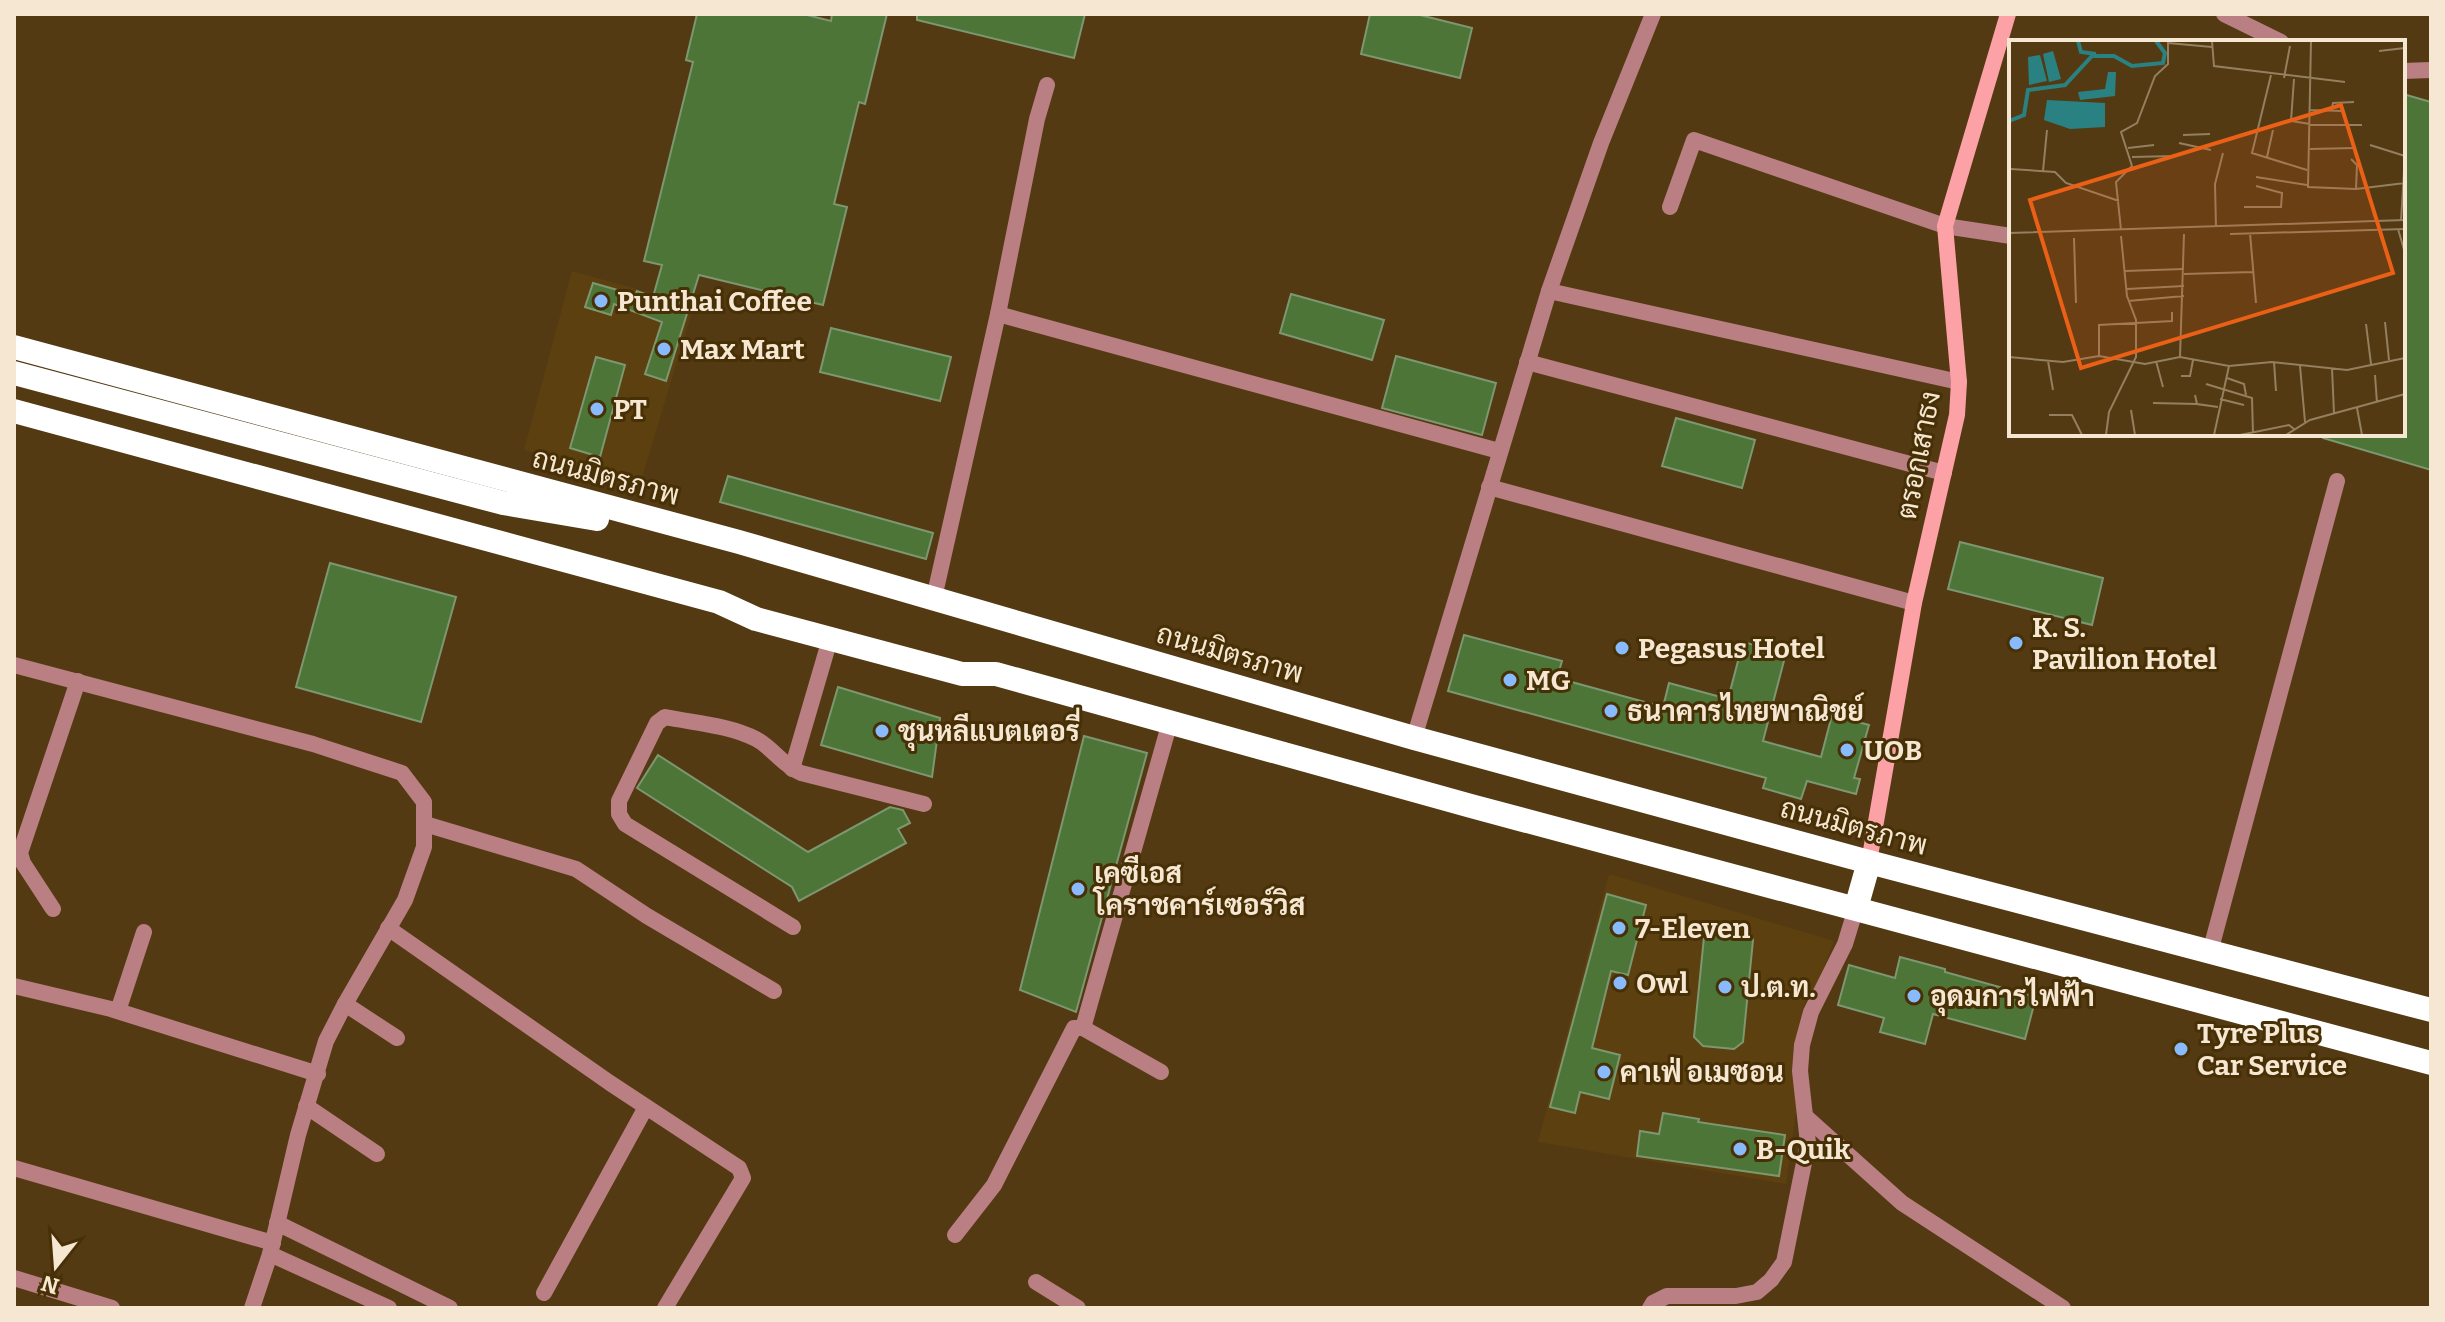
<svg xmlns="http://www.w3.org/2000/svg" width="2445" height="1322" font-family="Bitter,Sarabun,serif">
	<style>
		.built { fill: #5d400f }
		.building { fill: #4d7538; stroke: #7d9770; stroke-width: 2 }
		.lines { fill: none; stroke-linecap: round; stroke-linejoin: round }
		.street { stroke: #b97f82; stroke-width: 16 }
		.secondary { stroke: #fca1a6; stroke-width: 16 }
		.highway { stroke: #fff; stroke-width: 24 }
		.poi-dot { fill: #89bafc; stroke: #483006; stroke-width: 3 }
		.labels { text-anchor: middle; stroke-width: 6; stroke-linejoin: round; paint-order: stroke }
		.poi-label { font-size: 28px; font-weight: bold; fill: #f6e7d2; stroke: #483006; text-anchor: start }
		.street-label { font-size: 28px; fill: #f6e7d2; stroke: #483006 }
		.inset-river { fill: none; stroke: #2a8182; stroke-width: 4 }
		.inset-road { fill: none; stroke: #947f5f; stroke-width: 2 }
		.view { fill: #e96016; fill-opacity: 0.15; stroke: #e96016; stroke-width: 4 }
		.inset-edge { fill: none; stroke: #f6e7d2; stroke-width: 4 }
	</style>
	<rect width="100%" height="100%" fill="#533a13"/>
	<g class="built">
		<path d="M572,271L694,305L640,484L524,450Z"/>
		<path d="M1609,874L1834,941L1818,981L1803,1007L1793,1051L1798,1100L1786,1184L1538,1142Z"/>
	</g>
	<g class="building">
		<path d="M697,14H803L831,21L832,14H887L865,104L859,102L834,204L847,207L823,305L699,275L666,381L645,374L662,322L614,304L611,315L585,307L593,283L635,295L637,291L653,297L662,265L644,261L693,62L686,60Z"/>
		<path d="M917,14H1085L1074,58L917,20Z"/>
		<path d="M1370,14H1416L1472,28L1460,78L1361,54Z"/>
		<path d="M2403,94L2431,102V470L2323,438V434H2403Z"/>
		<path d="M1291,294L1384,320L1372,360L1280,333Z"/>
		<path d="M831,328L951,357L940,401L820,372Z"/>
		<path d="M1396,356L1496,383L1482,435L1382,408Z"/>
		<path d="M596,357L625,365L600,457L570,448Z"/>
		<path d="M1676,418L1755,440L1742,488L1662,466Z"/>
		<path d="M728,476L933,533L926,559L720,502Z"/>
		<path d="M1960,542L2103,578L2092,625L1948,589Z"/>
		<path d="M330,563L456,597L421,722L296,687Z"/>
		<path d="M1464,635L1562,661L1557,678L1663,707L1669,683L1728,699L1743,642L1786,653L1763,741L1821,757L1832,715L1869,725L1854,778L1860,779L1856,794L1807,781L1801,799L1763,788L1766,778L1448,691Z"/>
		<path d="M838,687L940,718L932,777L821,745Z"/>
		<path d="M1084,736L1147,753L1076,1012L1020,990Z"/>
		<path d="M658,755L808,852L890,807L903,810L910,823L898,829L906,843L799,901L792,887L637,788Z"/>
		<path d="M1607,894L1646,905L1628,975L1611,971L1592,1048L1620,1055L1609,1099L1580,1092L1575,1113L1550,1107Z"/>
		<path d="M1712,927L1740,929L1750,933L1753,940L1743,1042L1734,1049L1703,1046L1694,1037L1704,937L1707,930Z"/>
		<path d="M1900,957L1945,969V972L2036,997L2025,1039L1933,1014L1925,1044L1880,1032L1884,1018L1838,1005L1849,965L1895,978Z"/>
		<path d="M1663,1113L1699,1119L1698,1122L1785,1135L1779,1176L1637,1156L1640,1131L1659,1134Z"/>
	</g>
	<g class="lines">
		<g class="street">
			<path d="M2224,14L2281,42"/>
			<path d="M2403,71L2431,70"/>
			<path d="M1670,207L1694,140L1945,226L2011,236"/>
			<path d="M1549,291L1959,382"/>
			<path d="M998,314L1499,451"/>
			<path d="M1527,362L1944,473"/>
			<path d="M1489,487L1914,603"/>
			<path d="M934,598L998,314L1037,119L1047,85"/>
			<path d="M14,665L313,744L402,773L424,802V847L405,900L345,1004L326,1041L298,1135L270,1254L252,1308"/>
			<path d="M1414,738L1549,291L1601,143L1653,14"/>
			<path d="M792,769L830,639"/>
			<path d="M425,824L576,869L647,916L774,991"/>
			<path d="M53,909L23,863L20,853L78,681"/>
			<path d="M793,927L625,824L619,814V801L657,723L665,717C694,723 729,725 756,739C773,748 782,765 801,773L924,804"/>
			<path d="M388,928L610,1083L739,1168L743,1178L665,1308"/>
			<path d="M2210,952L2337,481"/>
			<path d="M14,986L111,1009L318,1074"/>
			<path d="M345,1004L397,1038"/>
			<path d="M118,1011L144,932"/>
			<path d="M1083,1028L1161,1072"/>
			<path d="M306,1106L377,1154"/>
			<path d="M1806,1117L1902,1203L2063,1308"/>
			<path d="M14,1168L273,1243"/>
			<path d="M277,1223L450,1308"/>
			<path d="M955,1235L994,1185L1074,1028H1083L1170,722"/>
			<path d="M270,1254L389,1308"/>
			<path d="M14,1278L112,1308"/>
			<path d="M1036,1282L1078,1308"/>
			<path d="M544,1293L646,1107"/>
			<path d="M1650,1308L1653,1303L1667,1296H1736L1757,1292L1771,1280L1784,1262L1808,1143L1800,1071L1802,1045L1811,1012L1845,944L1856,908"/>
		</g>
		<path class="secondary" d="M1869,862L1914,603L1957,415L1959,382L1945,226L2008,14"/>
		<g class="highway">
			<path d="M14,347L739,542L1414,738L1869,862L2431,1010"/>
			<path d="M14,373L503,503L597,519"/>
			<path d="M14,411L719,602L756,619L962,674H996L1471,806L2431,1063"/>
			<path d="M1856,908L1869,862"/>
		</g>
	</g>
	<g class="poi-dot">
		<circle cx="601" cy="301" r="8"/>
		<circle cx="664" cy="349" r="8"/>
		<circle cx="597" cy="409" r="8"/>
		<circle cx="2016" cy="643" r="8"/>
		<circle cx="1622" cy="648" r="8"/>
		<circle cx="1510" cy="680" r="8"/>
		<circle cx="1611" cy="711" r="8"/>
		<circle cx="882" cy="731" r="8"/>
		<circle cx="1847" cy="750" r="8"/>
		<circle cx="1078" cy="889" r="8"/>
		<circle cx="1619" cy="928" r="8"/>
		<circle cx="1620" cy="983" r="8"/>
		<circle cx="1725" cy="987" r="8"/>
		<circle cx="1914" cy="996" r="8"/>
		<circle cx="2181" cy="1049" r="8"/>
		<circle cx="1604" cy="1072" r="8"/>
		<circle cx="1740" cy="1149" r="8"/>
	</g>
	<g class="labels">
		<g class="poi-label">
			<text x="617" y="311">Punthai Coffee</text>
			<text x="680" y="359">Max Mart</text>
			<text x="613" y="419">PT</text>
			<text x="2032" y="637">K. S.<tspan x="2032" dy="32">Pavilion Hotel</tspan></text>
			<text x="1638" y="658">Pegasus Hotel</text>
			<text x="1526" y="690">MG</text>
			<text x="1627" y="721">ธนาคารไทยพาณิชย์</text>
			<text x="898" y="741">ชุนหลีแบตเตอรี่</text>
			<text x="1863" y="760">UOB</text>
			<text x="1094" y="883">เคซีเอส<tspan x="1094" dy="32">โคราชคาร์เซอร์วิส</tspan></text>
			<text x="1635" y="938">7-Eleven</text>
			<text x="1636" y="993">Owl</text>
			<text x="1741" y="997">ป.ต.ท.</text>
			<text x="1930" y="1006">อุดมการไฟฟ้า</text>
			<text x="2197" y="1043">Tyre Plus<tspan x="2197" dy="32">Car Service</tspan></text>
			<text x="1620" y="1082">คาเฟ่ อเมซอน</text>
			<text x="1756" y="1159">B-Quik</text>
		</g>
		<g class="street-label">
			<text transform="translate(1918 455) rotate(-79)" y="10">ตรอกเสาธง</text>
			<text transform="translate(606 476) rotate(15)" y="10">ถนนมิตรภาพ</text>
			<text transform="translate(1230 653) rotate(16)" y="10">ถนนมิตรภาพ</text>
			<text transform="translate(1854 826) rotate(15)" y="10">ถนนมิตรภาพ</text>
		</g>
	</g>
	<g transform="translate(2009 40)">
		<rect width="396" height="396" fill="#533a13"/>
		<path d="M44,11L52,39L40,42L34,14ZM31,15L38,41L20,45L19,17ZM99,32H107L106,56L71,60L69,52L96,49ZM38,60L96,63V87L61,89L35,80Z" fill="#2a8182"/>
		<path class="inset-river" d="M69,1L72,12L87,14M0,81L15,75L19,50L56,45L83,16H105L123,26L154,23L156,13L147,1"/>
		<path class="inset-road" d="M203,1L205,26L336,42M302,1L299,147L347,149L396,143M159,3L203,7M370,11L396,8M262,35L243,113L298,130M275,38L281,6M285,39L282,81L301,84M301,70L333,71M322,71L324,63L345,62M301,85H353M174,95L201,94M170,103L202,110M361,105L396,116M119,108L145,105M301,109L346,108M123,117L165,116M258,117L264,90M342,119L348,125L347,149M2,129L46,132L57,143L110,161M34,131L38,90M247,137L298,145M235,167H272L273,153L247,146M392,181L396,115M207,187L206,144L214,113M389,189L396,213M112,190L107,142L123,126L112,92L128,83L146,36L159,24V1M0,193L396,180M241,193L247,263M221,194L396,189M65,198L67,263M116,231L175,229M175,234L244,232M118,249L175,246M119,261L175,256M376,282L380,320M357,284L362,324M90,316V285L163,281V272M0,317L54,322L90,316L136,324L171,317L220,326L263,322L338,330L396,318M171,317L175,194M39,321L44,350M147,321L154,347M265,322L267,351M291,326L296,382M323,328L325,374M366,335L368,363M172,336H181L184,320M218,338L235,344L237,355M197,344L243,358L244,394M186,355L188,364L209,367M211,359L235,365M144,363L188,364M348,368L353,395M122,370L126,395M40,375H63L73,395M97,395L100,372L127,317V280L118,256L112,196M205,395L220,326M231,395L280,385L285,389M277,395L301,380L396,354"/>
		<path class="view" d="M332,65L384,233L72,328L21,160Z"/>
		<rect width="396" height="396" class="inset-edge"/>
	</g>
	<rect width="2445" height="1322" fill="none" stroke="#f6e7d2" stroke-width="32"/>
	<g transform="translate(56 1266) rotate(197)" stroke="#483006" stroke-width="6" paint-order="stroke">
	<path d="M0-6L14 30L0 20L-14 30Z" fill="#f6e7d2"/>
	<text y="-12" font-size="22" font-weight="bold" text-anchor="middle" fill="#f6e7d2">N</text>
	</g>
</svg>
